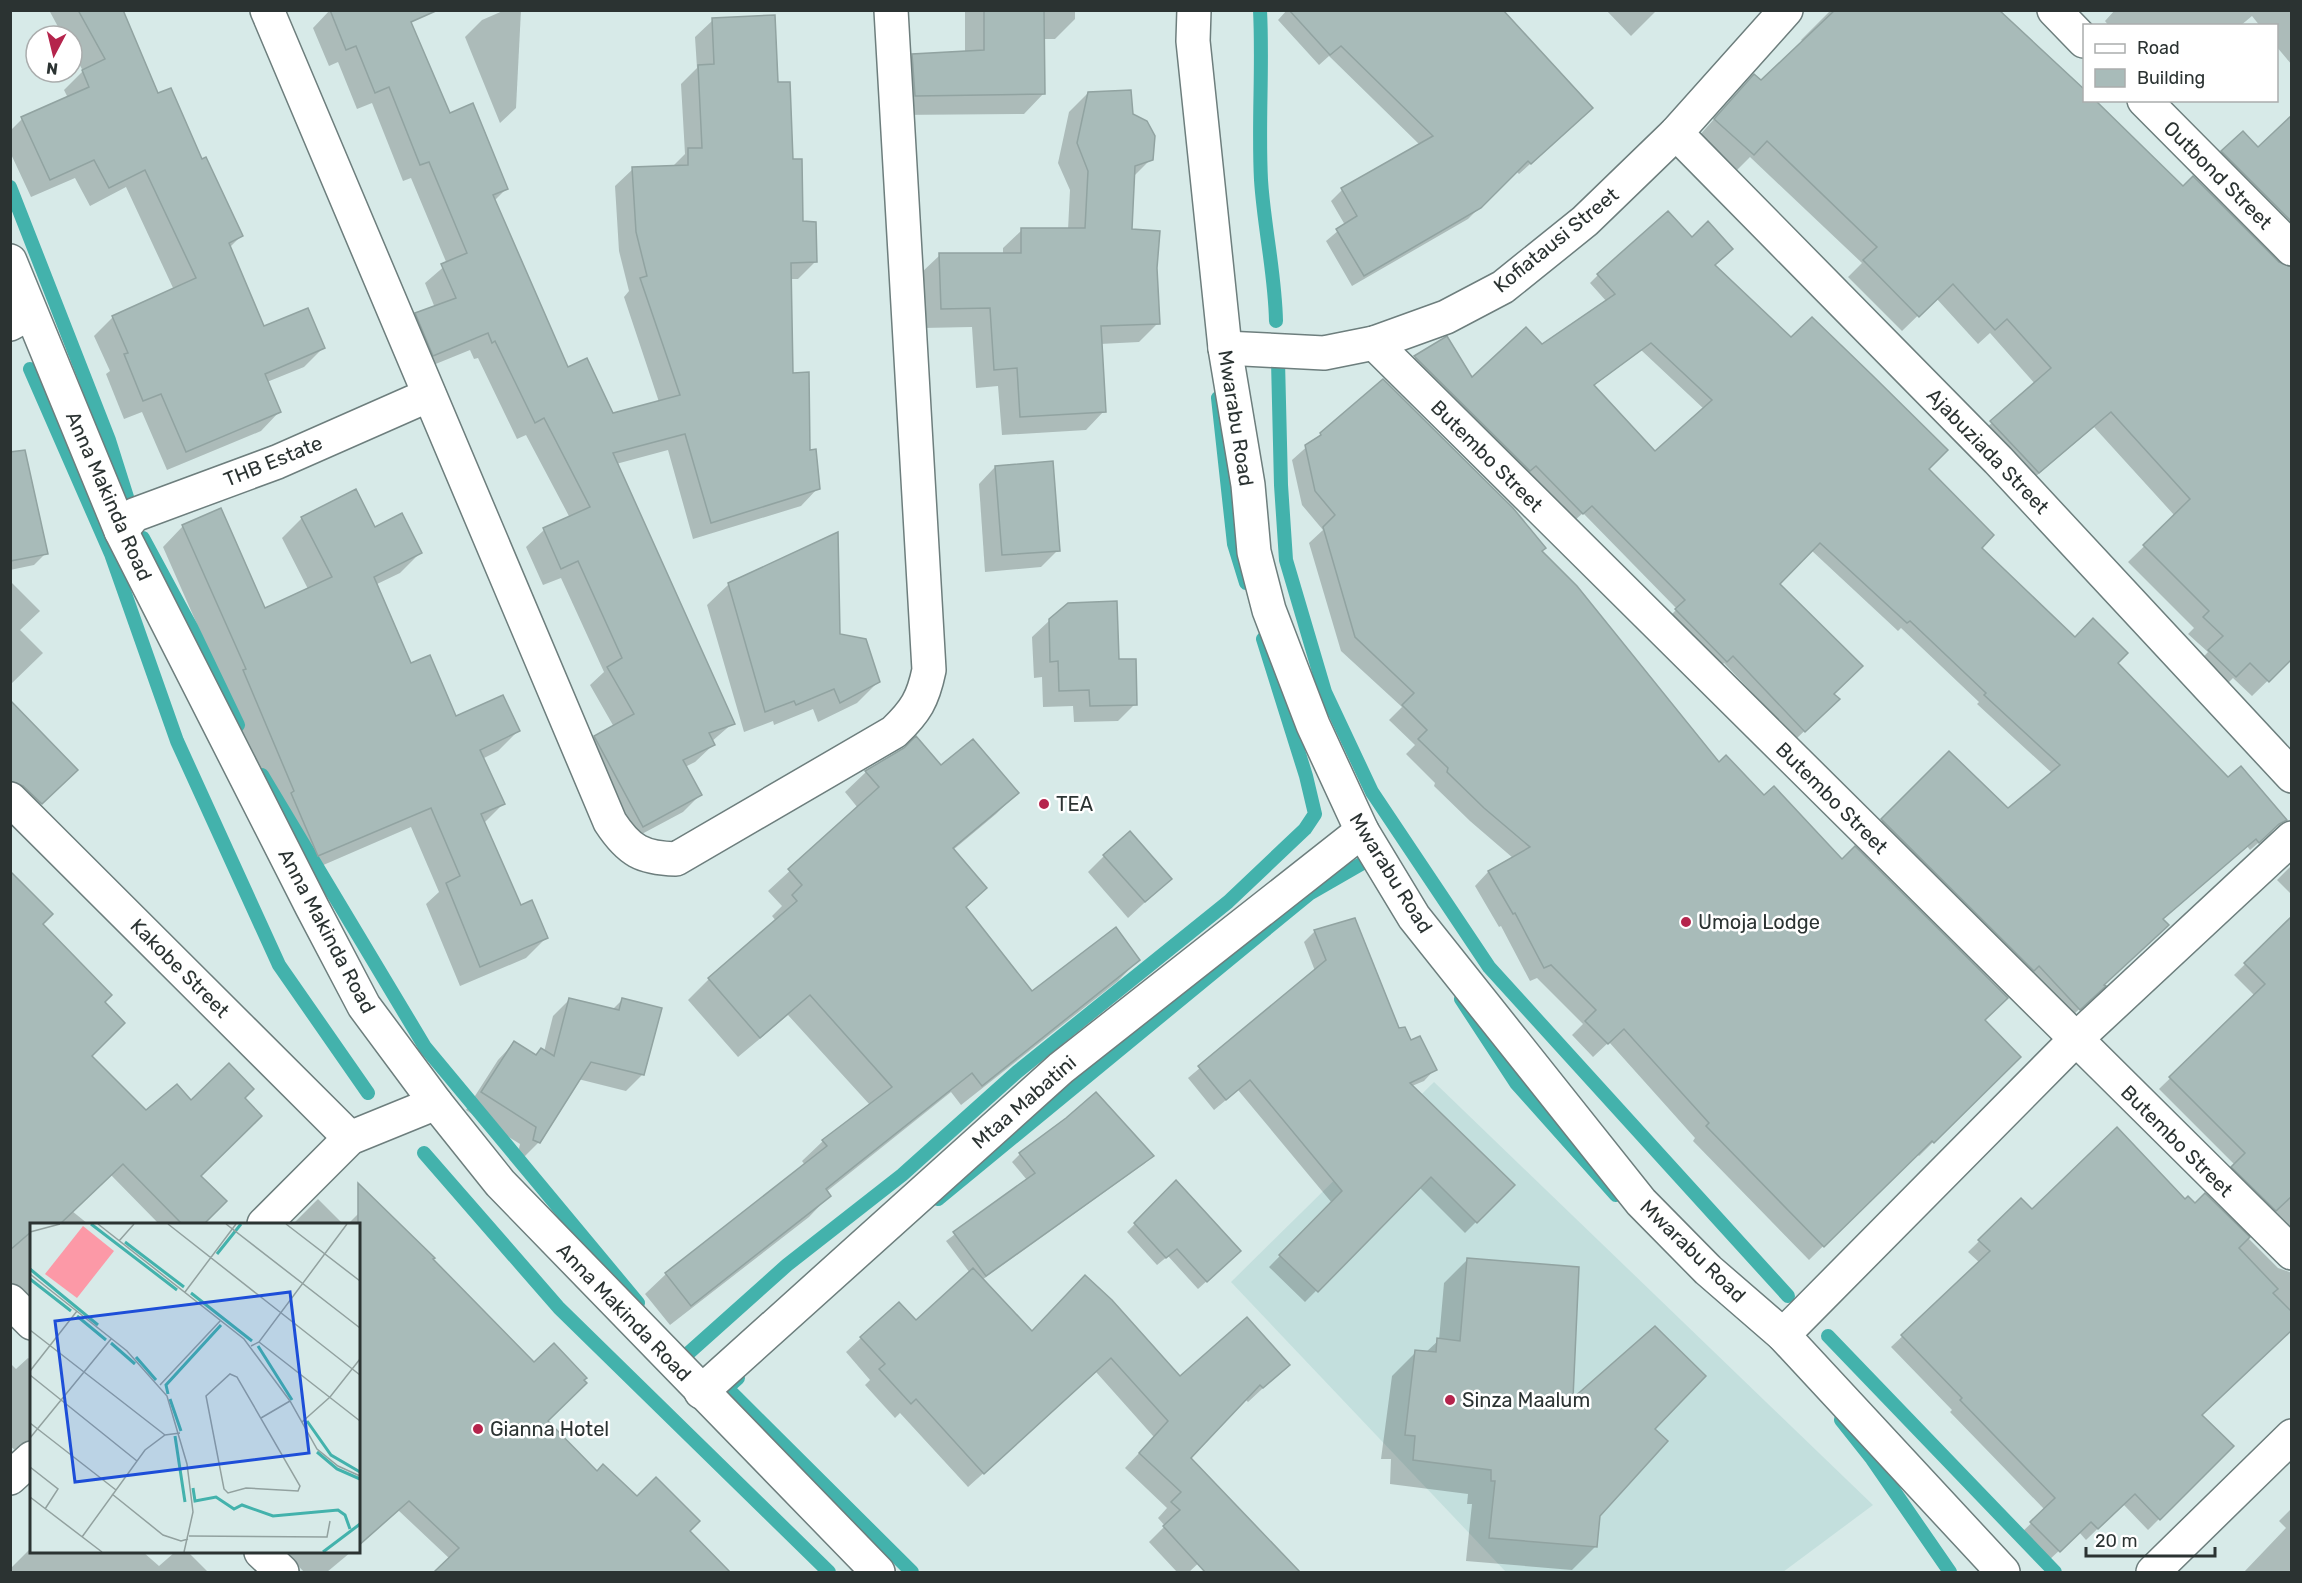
<svg xmlns="http://www.w3.org/2000/svg" width="2302" height="1583" font-family="Rubik,sans-serif">
	<style>
		.built { fill: #c3dfdd }
		.shadow { fill: #0003; fill-rule: evenodd }
		.lines { fill: none; stroke-linecap: round; stroke-linejoin: round }
		.stream { stroke: #43b2ac; stroke-width: 14 }
		.building { fill: #a8bbb9; stroke: #91a3a1; stroke-width: 1.5; fill-rule: evenodd }
		.street-casing { stroke: #6d7e7d; stroke-width: 36 }
		.secondary-casing { stroke: #6d7e7d; stroke-width: 36 }
		.street { stroke: #fff; stroke-width: 33 }
		.secondary { stroke: #fff; stroke-width: 33 }
		.poi-dot { fill: #b5244c; stroke: #fff; stroke-width: 2 }
		.labels { text-anchor: middle; stroke-width: 5; stroke-linejoin: round; paint-order: stroke }
		.street-label { font-size: 20px; fill: #2b3332; stroke: #fff }
		.poi-label { font-size: 20px; fill: #2b3332; stroke: #fff; text-anchor: start }
		.inset-river { fill: none; stroke: #43b2ac; stroke-width: 3 }
		.inset-road { fill: none; stroke: #92a19f; stroke-width: 1.5 }
		.view { fill: #1d4ed8; fill-opacity: 0.15; stroke: #1d4ed8; stroke-width: 3 }
		.inset-edge { fill: none; stroke: #2b3332; stroke-width: 3 }
	</style>
	<rect width="100%" height="100%" fill="#d7eae8"/>
	<path class="built" d="M1434,1082L1873,1505L1783,1572H1506L1231,1282Z"/>
	<g class="shadow">
		<path d="M49,10H121L158,95L202,161L241,236L229,248L263,328L323,348L304,367L267,382L279,412L261,431L167,470L142,412L124,419L106,374L110,371L94,336L113,317L174,290L126,187L90,206L75,178L31,197L10,152V131L22,119L68,98L64,90L83,71L72,51V36H63Z"/>
		<path d="M330,10H405L449,115L506,189L494,201L567,369L612,415L659,402L624,297L629,291L619,251L615,186L633,169L672,167L685,154L681,84L697,68L695,37L713,20L777,84L802,223L815,262L798,279H790L791,374L818,488L801,506L693,539L668,450L616,464L733,723L711,742L713,745L695,762L685,767L700,795L683,812L625,843L577,754L595,737L614,727L590,685L604,672L561,578L543,585L526,547L544,530L570,518L526,435L517,439L478,358L474,359L470,350L416,372L399,332L416,315L435,308L425,283L447,264L411,178L403,181L372,103L357,109L338,62L329,66L313,28Z"/>
		<path d="M505,10H521L516,108L500,123L465,37L482,20Z"/>
		<path d="M965,10H1075V19L1055,39H1043L1044,93L1024,114L895,115L893,75L913,55L965,52Z"/>
		<path d="M1287,10H1501L1580,119L1519,174L1516,171L1468,219L1352,286L1326,241L1345,225L1331,201L1342,190L1420,145L1329,56L1319,65L1278,20Z"/>
		<path d="M1606,10H1657L1631,36Z"/>
		<path d="M1831,10H1999L2084,100L2292,657L2252,696L2233,678L2219,692L2194,667L2208,652L2188,634L2194,628L2128,562L2175,516L2094,427L2022,488L1975,438L2035,384L1990,333L1978,344L1936,298L1902,331L1848,277L1862,263L1750,157L1737,170L1699,136L1738,92L1761,82L1804,42L1801,40Z"/>
		<path d="M2115,10H2292V65L2276,46V26H2260L2252,16L2240,26H2109L2105,21Z"/>
		<path d="M1088,93L1131,115L1151,159L1133,177L1131,230L1156,268L1158,323L1139,342L1100,344L1104,411L1086,430L1002,435L998,386L976,388L972,327L922,328L921,273L940,255H1003V248L1022,230H1068L1070,190L1058,163L1069,112Z"/>
		<path d="M2292,117V254L2206,168L2222,152L2258,149Z"/>
		<path d="M1714,266L1927,469L1980,548L2075,639L2116,663L2228,780L2285,820L2250,850L2247,846L2162,920L2095,994L2071,1017L1874,829L1949,753L2007,810L2052,773L1977,704L1979,702L1901,628L1898,631L1811,550L1778,584L1832,694L1838,699L1796,739L1724,663L1718,669L1668,618L1677,609L1583,513L1574,521L1407,366L1415,358L1447,339L1472,379L1542,346L1607,302L1590,283L1598,275ZM1641,350L1704,409L1655,453L1593,386Z"/>
		<path d="M1321,434L1540,552L1719,764L2019,1057L1919,1156L1917,1154L1809,1260L1693,1141L1695,1138L1609,1042L1593,1057L1572,1035L1583,1024L1537,978L1530,981L1501,926L1499,927L1475,886L1488,872L1513,858L1470,821L1434,786L1435,783L1406,754L1415,745L1389,720L1402,707L1341,651L1309,543L1323,530L1302,505L1292,460Z"/>
		<path d="M10,466L46,553L34,565L10,570Z"/>
		<path d="M995,467L1058,550L1041,567L985,572L979,484Z"/>
		<path d="M302,518L375,529L420,553L400,573L375,585L410,665L456,718L518,731L498,751L482,759L503,804L484,823L520,907L547,937L526,958L460,986L426,904L439,892L411,827L298,876L274,812L224,692L226,690L163,547L183,526L264,610L308,589L282,538Z"/>
		<path d="M10,581L40,611L20,630L43,653L10,685Z"/>
		<path d="M729,584L838,635L878,682L857,703L818,722L813,709L774,725L773,721L744,732L707,605Z"/>
		<path d="M1050,620L1117,661L1135,704L1118,721L1074,722L1073,706L1043,707L1042,677L1034,678L1032,637Z"/>
		<path d="M10,703L75,770L29,815L10,797Z"/>
		<path d="M905,749L941,767L1017,793L996,814L953,850L985,888L965,908L1032,994L1138,960L1118,981L961,1105L951,1092L826,1192L829,1196L809,1217L670,1325L645,1294L666,1274L805,1165L802,1161L823,1141L870,1105L788,1015L738,1057L688,1000L709,979L776,921L772,916L782,906L768,891L858,808L845,792L866,772Z"/>
		<path d="M1104,856L1170,879L1128,918L1088,872Z"/>
		<path d="M2292,865V895L2277,880Z"/>
		<path d="M10,873L41,924L103,1002L90,1056L146,1112L191,1102L243,1098L199,1176L223,1200L199,1224H159L110,1174L72,1211L88,1224H32V1312L10,1293Z"/>
		<path d="M2292,918V1248L2221,1179L2235,1165L2159,1089L2255,996L2234,975Z"/>
		<path d="M1315,931L1435,1069L1424,1081L1412,1086L1513,1185L1465,1233L1419,1187L1305,1302L1269,1267L1332,1203L1238,1090L1214,1110L1188,1078L1315,971L1304,942Z"/>
		<path d="M570,999L612,1010L623,999L643,1074L626,1091L578,1079L539,1142L522,1159L517,1157L520,1144L466,1110L498,1060L514,1043L535,1056L541,1050L544,1052L553,1016Z"/>
		<path d="M1020,1154L1152,1156L1144,1164L982,1280L1032,1332L1180,1378L1288,1365L1248,1402L1245,1399L1189,1458L1297,1569L1293,1572H1214L1204,1558L1189,1572H1177L1149,1542L1165,1526L1158,1518L1167,1508L1125,1468L1154,1437L1096,1372L968,1487L900,1413L895,1418L865,1385L870,1380L846,1352L861,1338L916,1323L970,1273L946,1241L1027,1180L1012,1162Z"/>
		<path d="M1176,1182L1231,1259L1198,1289L1168,1256L1157,1265L1127,1232Z"/>
		<path d="M2205,1195L2278,1268L2292,1273V1329L2200,1415L2232,1446L2148,1530L2123,1504L2086,1540L2079,1532L2047,1562L2020,1534L2045,1510L1950,1412L1952,1410L1891,1347L1980,1263L1968,1252L2021,1200L2032,1211L2185,1201L2195,1205Z"/>
		<path d="M318,1199L343,1224H292L294,1223Z"/>
		<path d="M373,1199L431,1259L546,1421L597,1473L688,1531L728,1572H436L450,1559L398,1510L358,1224H348Z"/>
		<path d="M1468,1259L1571,1402L1653,1429L1599,1515L1596,1546L1572,1570L1466,1561L1472,1504H1467L1468,1494L1390,1484L1391,1459H1381L1392,1376L1416,1352L1425,1353L1439,1340L1444,1283Z"/>
		<path d="M28,1358L32,1361V1450L28,1448L15,1450L10,1446V1363L16,1369Z"/>
		<path d="M2292,1508V1572H2244L2286,1528L2279,1521Z"/>
		<path d="M32,1547V1552H143L159,1566L175,1552H188L208,1572H10V1569Z"/>
		<path d="M285,1552H351L327,1572H304Z"/>
	</g>
	<g class="lines">
		<g class="stream">
			<path d="M1260,10C1263,67 1258,124 1261,180C1264,227 1275,273 1276,321"/>
			<path d="M10,187L109,440L127,497"/>
			<path d="M1278,361L1281,485L1286,560L1325,692L1372,792L1489,967L1788,1296"/>
			<path d="M30,369L111,554L177,741L279,965L368,1093"/>
			<path d="M1218,398L1234,544L1246,583"/>
			<path d="M143,538L191,627L238,725"/>
			<path d="M262,775L425,1047L638,1303"/>
			<path d="M1461,999L1516,1083L1616,1195"/>
			<path d="M424,1153L559,1308L829,1572"/>
			<path d="M938,1199L1309,894L1375,856L1377,859"/>
			<path d="M1828,1336L2055,1572"/>
			<path d="M677,1350L683,1358L787,1265L902,1175L1017,1072L1228,902L1305,829L1315,814L1306,776L1263,639"/>
			<path d="M738,1378L727,1388L912,1572"/>
			<path d="M1841,1420L1872,1459L1950,1572"/>
		</g>
	</g>
	<g class="building">
		<path d="M78,10H123L158,93L171,88L202,159L206,157L243,236L229,243L264,326L308,308L325,348L265,374L281,412L186,452L161,394L143,401L124,354L128,353L112,316L196,278L145,170L109,188L94,160L50,180L21,117L89,87L82,70L105,59Z"/>
		<path d="M330,10H438L411,22L450,113L473,103L508,189L493,195L568,367L587,358L613,413L680,395L640,278L647,276L636,232L632,167L688,165V148H702L698,65L714,64L712,18L775,15L778,82H790L793,159H802L803,221L816,222L817,262L791,263L793,373L809,372L810,450L816,449L820,489L711,523L685,434L613,453L735,724L709,733L715,745L683,760L702,795L643,827L594,736L634,714L607,667L622,658L578,561L561,569L543,528L590,507L544,418L535,423L495,341L492,343L488,333L433,356L415,313L456,298L441,264L467,253L429,162L420,165L389,87L375,93L356,46L346,50Z"/>
		<path d="M984,10H1044L1045,94L915,96L912,54L984,50Z"/>
		<path d="M1289,10H1503L1593,108L1531,164L1528,161L1481,208L1364,276L1336,229L1357,216L1341,188L1433,136L1341,46L1330,55Z"/>
		<path d="M1835,10H1999L2085,90V100H2095L2183,186L2193,176L2279,262L2292,267V659L2269,682L2250,663L2236,677L2208,650L2223,636L2203,617L2209,611L2143,545L2190,499L2111,412L2039,473L1990,421L2051,368L2007,319L1995,330L1953,284L1919,317L1863,260L1877,247L1767,141L1754,155L1714,119L1754,74L1761,80Z"/>
		<path d="M1131,90L1133,114L1147,121L1155,136L1153,160L1135,166L1132,229L1160,231L1157,268L1160,324L1101,326L1106,412L1020,417L1017,368L994,370L990,308L941,309L939,253H1021V228H1085L1088,171L1077,143L1088,92Z"/>
		<path d="M2292,115V222L2221,151L2243,131L2258,147Z"/>
		<path d="M1668,211L1692,237L1708,221L1733,249L1715,265L1791,337L1812,317L1872,375L1948,450L1929,469L1994,535L1982,548L2075,637L2093,618L2128,653L2118,663L2228,777L2241,766L2287,820L2279,824L2259,843L2256,839L2163,919L2169,925L2104,985L2106,986L2080,1010L2039,966L2034,971L1881,819L1949,751L2008,808L2060,765L1984,695L1986,693L1910,621L1907,623L1820,543L1780,584L1863,666L1834,694L1840,699L1805,732L1733,656L1727,662L1675,609L1685,600L1592,506L1583,514L1536,466L1530,471L1414,356L1447,336L1472,377L1526,327L1542,344L1615,294L1597,274ZM1651,343L1712,400L1655,451L1594,385Z"/>
		<path d="M1383,379L1513,508L1546,548L1542,551L1577,586L1719,762L1726,755L1764,795L1774,786L1842,859L1855,846L2008,998L1985,1020L2021,1057L1934,1143L1932,1141L1824,1247L1706,1126L1709,1123L1624,1029L1608,1044L1585,1021L1596,1010L1551,965L1544,968L1515,913L1513,914L1488,871L1530,847L1484,808L1447,772L1448,768L1418,739L1427,730L1402,705L1414,693L1355,637L1323,527L1335,515L1315,491L1305,445L1321,435L1320,433Z"/>
		<path d="M25,450L48,554L10,561V452Z"/>
		<path d="M1053,461L1060,551L1002,555L995,466Z"/>
		<path d="M356,489L375,527L402,513L422,553L374,577L411,663L430,655L456,716L503,695L520,731L480,750L505,804L481,814L521,905L532,900L548,938L480,967L446,883L460,876L431,808L318,856L291,793L294,791L243,670L246,669L182,525L221,508L265,608L332,577L301,517Z"/>
		<path d="M838,532L840,634L866,639L880,682L840,703L834,689L796,705L794,701L765,712L728,583Z"/>
		<path d="M1117,601L1119,659H1136L1137,705L1090,706L1089,690L1059,691L1058,661L1050,662L1049,619L1068,603Z"/>
		<path d="M10,700L78,770L42,804L23,786L10,781Z"/>
		<path d="M916,736L941,765L973,739L1019,793L953,848L987,888L966,907L1032,991L1116,927L1140,960L982,1086L972,1073L826,1189L831,1196L691,1306L665,1273L827,1146L822,1140L892,1087L810,995L760,1038L708,978L797,901L792,895L802,885L788,869L879,787L865,771L904,748Z"/>
		<path d="M1130,831L1172,879L1145,902L1103,855Z"/>
		<path d="M10,871L53,914L43,924L112,995L105,1002L125,1023L92,1056L146,1110L177,1084L191,1100L229,1063L254,1089L245,1098L262,1116L201,1176L227,1201L204,1224H182L123,1164L60,1224H32V1231L10,1250Z"/>
		<path d="M2292,916V1196L2276,1211L2231,1167L2245,1153L2169,1077L2265,984L2244,963Z"/>
		<path d="M1355,918L1399,1028L1405,1027L1411,1040L1420,1036L1437,1070L1410,1083L1515,1185L1477,1223L1431,1177L1318,1292L1279,1255L1342,1191L1250,1080L1226,1100L1198,1066L1326,960L1314,930Z"/>
		<path d="M569,998L619,1010L622,998L662,1008L644,1075L591,1062L540,1143L533,1140L536,1127L481,1092L514,1041L536,1055L541,1048L554,1056Z"/>
		<path d="M1096,1092L1154,1156L986,1276L953,1232L1035,1173L1019,1153L1066,1118Z"/>
		<path d="M2117,1127L2185,1199L2188,1196L2195,1203L2205,1193L2250,1237L2239,1248L2278,1289L2273,1293L2292,1312V1330L2202,1415L2234,1446L2160,1520L2135,1494L2098,1529L2091,1522L2060,1552L2030,1522L2055,1498L1960,1400L1962,1398L1901,1335L1990,1251L1978,1240L2021,1198L2032,1209Z"/>
		<path d="M1176,1180L1241,1251L1207,1282L1177,1249L1166,1258L1134,1223Z"/>
		<path d="M358,1183L435,1258L433,1259L534,1362L554,1343L587,1378L584,1380L587,1383L548,1421L597,1471L603,1464L637,1496L656,1477L700,1521L690,1531L730,1572H434L459,1548L409,1501L358,1546Z"/>
		<path d="M1467,1258L1579,1267L1573,1398L1655,1326L1706,1376L1655,1429L1668,1441L1600,1516L1597,1547L1489,1538L1495,1481H1491V1470L1413,1460L1415,1436L1405,1435L1415,1350L1436,1352L1437,1338L1460,1341Z"/>
		<path d="M973,1268L1032,1331L1085,1275L1112,1300L1180,1376L1247,1317L1290,1365L1263,1388L1260,1385L1191,1458L1300,1572H1205L1163,1526L1180,1510L1171,1502L1181,1492L1139,1453L1168,1421L1111,1358L984,1474L916,1399L911,1404L879,1369L885,1364L860,1337L899,1302L916,1320Z"/>
	</g>
	<g class="lines">
		<g class="street-casing">
			<g id="street">
				<path d="M267,10L610,822C629,851 642,858 676,859L894,732C916,711 923,699 929,670L891,10"/>
				<path d="M2054,10L2084,41"/>
				<path d="M2144,100L2292,249"/>
				<path d="M1676,133L1998,460L2292,776"/>
				<path d="M10,324L30,313"/>
				<path d="M1374,343L2292,1253"/>
				<path d="M1225,348L1324,353L1374,343L1446,317L1503,287L1585,221L1676,133L1786,10"/>
				<path d="M121,531L134,515L277,462L429,395"/>
				<path d="M10,799L350,1138"/>
				<path d="M264,1224L350,1138L436,1103"/>
				<path d="M10,1301L32,1323"/>
				<path d="M1783,1335L2075,1040L2292,838"/>
				<path d="M701,1392L1061,1068L1362,831"/>
				<path d="M10,1478L32,1458"/>
				<path d="M261,1552L282,1572"/>
				<path d="M2153,1572L2292,1436"/>
			</g>
		</g>
		<g class="secondary-casing">
			<g id="secondary">
				<path d="M1194,10L1193,41L1225,348L1248,485L1254,552L1269,610L1313,725L1362,831L1414,917L1641,1202L1708,1270L1783,1335L2003,1572"/>
				<path d="M10,261L121,531L312,907L364,1006L436,1103L500,1183L878,1572"/>
			</g>
		</g>
		<use href="#street" class="street"/>
		<use href="#secondary" class="secondary"/>
	</g>
	<g class="poi-dot">
		<circle cx="1044" cy="804" r="6"/>
		<circle cx="1686" cy="922" r="6"/>
		<circle cx="1450" cy="1400" r="6"/>
		<circle cx="478" cy="1429" r="6"/>
	</g>
	<g class="labels">
		<g class="street-label">
			<text transform="translate(2218 175) rotate(45)" y="7">Outbond Street</text>
			<text transform="translate(1556 240) rotate(-39)" y="7">Kofiatausi Street</text>
			<text transform="translate(1236 418) rotate(81)" y="7">Mwarabu Road</text>
			<text transform="translate(1988 451) rotate(46)" y="7">Ajabuziada Street</text>
			<text transform="translate(1487 456) rotate(45)" y="7">Butembo Street</text>
			<text transform="translate(273 461) rotate(-22)" y="7">THB Estate</text>
			<text transform="translate(109 496) rotate(66)" y="7">Anna Makinda Road</text>
			<text transform="translate(1832 798) rotate(45)" y="7">Butembo Street</text>
			<text transform="translate(1391 873) rotate(58)" y="7">Mwarabu Road</text>
			<text transform="translate(327 931) rotate(62)" y="7">Anna Makinda Road</text>
			<text transform="translate(180 968) rotate(45)" y="7">Kakobe Street</text>
			<text transform="translate(1024 1102) rotate(-41)" y="7">Mtaa Mabatini</text>
			<text transform="translate(2177 1141) rotate(45)" y="7">Butembo Street</text>
			<text transform="translate(1693 1251) rotate(44)" y="7">Mwarabu Road</text>
			<text transform="translate(624 1312) rotate(46)" y="7">Anna Makinda Road</text>
		</g>
		<g class="poi-label">
			<text x="1056" y="811">TEA</text>
			<text x="1698" y="929">Umoja Lodge</text>
			<text x="1462" y="1407">Sinza Maalum</text>
			<text x="490" y="1436">Gianna Hotel</text>
		</g>
	</g>
	<g transform="translate(30 1223)">
		<rect width="330" height="330" fill="#d7eae8"/>
		<path d="M53,3L84,28L47,75L15,51Z" fill="#fc99a7"/>
		<path class="inset-river" d="M61,1L147,67M95,19L154,64M187,31L211,1M0,46L68,102M0,56L41,88M161,70L222,118M47,93L76,117M81,120L105,141M228,123L262,177M106,134L126,157M138,171L136,162L191,102M140,176L151,208M277,198L301,232L330,249M145,213L155,279M287,229L307,246L330,256M163,265L165,278L186,274L204,286L212,282L243,293L308,287L315,292L320,306M293,329L330,301"/>
		<path class="inset-road" d="M68,1L214,116L260,178L287,226L308,243L330,253M138,1L330,152M196,1L330,105M256,1L330,58M0,9L30,1M89,18L104,1M0,51L97,128L137,173L157,241L163,289L154,329M155,69L206,1M0,107L135,212M229,119L330,198M221,123L229,119L317,1M0,148L47,88M200,151L207,154L270,263L268,268L216,265L198,270L194,266L176,173ZM0,152L107,238M130,162L191,97M231,195L260,178M272,199L300,174L330,136M0,200L86,267M0,215L81,116M0,244L28,266L15,286M82,271L133,312L151,318L158,316M0,274L72,329M159,313L297,314L300,298M52,314L115,227L135,212L150,210"/>
		<path class="view" d="M260,69L279,230L45,259L25,98Z"/>
		<rect width="330" height="330" class="inset-edge"/>
	</g>
	<rect width="2302" height="1583" fill="none" stroke="#2b3332" stroke-width="24"/>
	<rect x="2083" y="24" width="195" height="78" fill="#ffffff" stroke="#aaadad" stroke-width="1.5"/>
	<rect x="2095" y="44" width="30" height="9" fill="#ffffff" stroke="#aaadad" stroke-width="1.5"/>
	<text x="2137" y="54" font-size="18" fill="#2b3332">Road</text>
	<rect x="2095" y="69" width="30" height="18" fill="#a8bbb9" stroke="#aaadad" stroke-width="1.5"/>
	<text x="2137" y="84" font-size="18" fill="#2b3332">Building</text>
	<g transform="translate(54 54) rotate(187)"><circle r="28" fill="#ffffff" stroke="#aaadad" stroke-width="1.5"/>
	<path d="M0-4.5L10 22L0 15L-10 22Z" fill="#b5244c"/>
	<text y="-9" font-size="16" font-weight="bold" text-anchor="middle" fill="#2b3332">N</text>
	</g>
	<path d="M2086 1547v9h129v-9" fill="none" stroke="#2b3332" stroke-width="3"/>
	<text x="2095" y="1547" font-size="18" fill="#2b3332" stroke="#ffffff" stroke-width="4.5" paint-order="stroke">20 m</text>
</svg>
